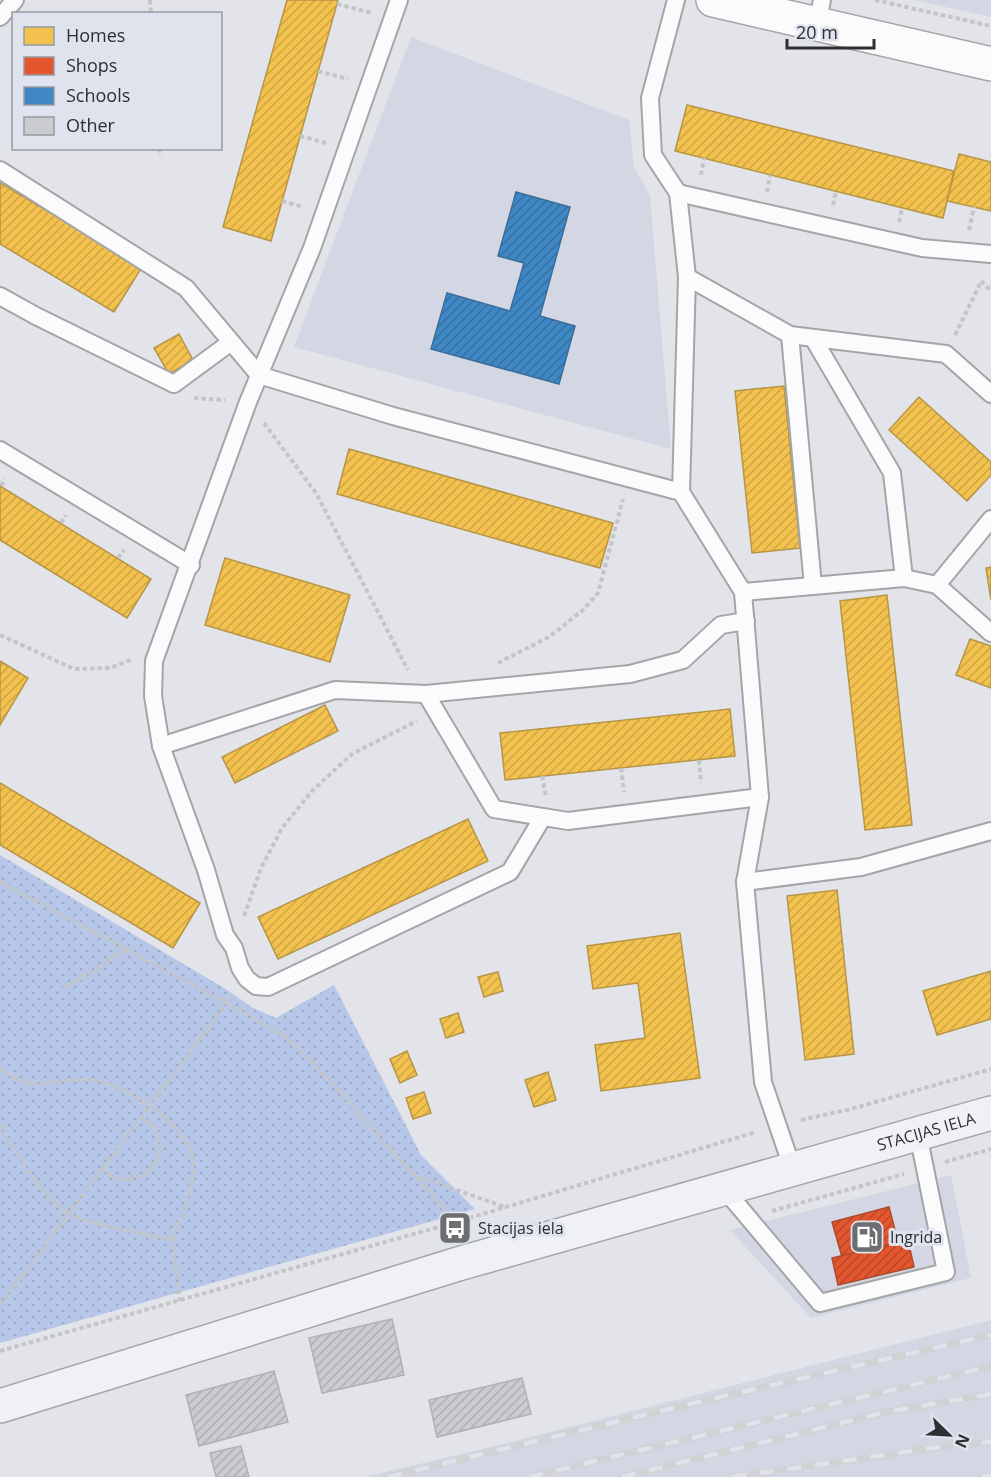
<svg xmlns="http://www.w3.org/2000/svg" width="991" height="1477" font-family="'Open Sans',sans-serif">
	<style>
		.built { fill: #d2d7e3 }
		.park { fill: url(#park-dots) }
		.homes { fill: url(#homes-hatch); stroke: #b79546; stroke-width: 1.5 }
		.shops { fill: url(#shops-hatch); stroke: #ad4b2f; stroke-width: 1.5 }
		.schools { fill: url(#schools-hatch); stroke: #3a6d99; stroke-width: 1.5 }
		.building { fill: url(#building-hatch); stroke: #afb1b5; stroke-width: 1.5 }
		.lines { fill: none; stroke-linecap: round; stroke-linejoin: round }
		.lane-casing { stroke: #a3a5a9; stroke-width: 20 }
		.street-casing { stroke: #a3a5a9; stroke-width: 36 }
		.secondary-casing { stroke: #a3a5a9; stroke-width: 36 }
		.path { stroke: #c4c5c7; stroke-width: 4; stroke-dasharray: 4.5 3; stroke-linecap: butt }
		.lane { stroke: #fbfbfc; stroke-width: 16 }
		.street { stroke: #fbfbfc; stroke-width: 33 }
		.secondary { stroke: #eff1f5; stroke-width: 33 }
		.rail-casing { stroke: #d1d2d4; stroke-width: 7 }
		.rail { stroke: #dee3ed; stroke-width: 4.5; stroke-dasharray: 14; stroke-linecap: butt }
		.labels { text-anchor: middle; stroke-width: 6; stroke-linejoin: round; paint-order: stroke }
		.street-label { font-size: 16px; fill: #2d2f32; stroke: #dee3ed }
		.poi-label { font-size: 16px; fill: #2d2f32; stroke: #dee3ed; text-anchor: start }
	</style>
	<defs>
		<pattern id="park-dots" width="8" height="8" patternUnits="userSpaceOnUse" patternTransform="scale(1.5)"><rect width="8" height="8" fill="#b7c7e9"/><path d="M2 2h.1M6 6h.1" fill="none" stroke="#9eabc8" stroke-width="1.8" stroke-linecap="round"/></pattern>
		<pattern id="homes-hatch" width="6" height="6" patternUnits="userSpaceOnUse" patternTransform="scale(1.5)"><rect width="6" height="6" fill="#f2c14e"/><path d="M-1 1l2-2M0 6l6-6M5 7l2-2" fill="none" stroke="#d0a645"/></pattern>
		<pattern id="shops-hatch" width="6" height="6" patternUnits="userSpaceOnUse" patternTransform="scale(1.5)"><rect width="6" height="6" fill="#e4572e"/><path d="M-1 1l2-2M0 6l6-6M5 7l2-2" fill="none" stroke="#b94828"/></pattern>
		<pattern id="schools-hatch" width="6" height="6" patternUnits="userSpaceOnUse" patternTransform="scale(1.5)"><rect width="6" height="6" fill="#3f88c5"/><path d="M-1 1l2-2M0 6l6-6M5 7l2-2" fill="none" stroke="#3570a1"/></pattern>
		<pattern id="building-hatch" width="6" height="6" patternUnits="userSpaceOnUse" patternTransform="scale(1.5)"><rect width="6" height="6" fill="#cbccd0"/><path d="M-1 1l2-2M0 6l6-6M5 7l2-2" fill="none" stroke="#afb0b3"/></pattern>
	</defs>
	<rect width="100%" height="100%" fill="#e2e4ea"/>
	<g class="built">
		<path d="M914,0H991V17Z"/>
		<path d="M411,37L629,120L634,167L650,196L671,449L294,347Z"/>
		<path d="M951,1175L971,1278L811,1318L730,1230Z"/>
		<path d="M991,1320V1477H364L482,1449Z"/>
	</g>
	<path class="park" d="M0,855L224,988L253,1008L276,1018L334,985L421,1155L475,1209L0,1343Z"/>
	<g class="homes">
		<path d="M287,0H338L271,241L223,227Z"/>
		<path d="M687,105L954,171L943,218L675,151Z"/>
		<path d="M959,154L991,162V211L947,201Z"/>
		<path d="M0,183L142,267L114,312L0,244Z"/>
		<path d="M179,334L193,360L169,374L154,348Z"/>
		<path d="M784,386L800,548L752,553L735,391Z"/>
		<path d="M919,397L991,462V475L967,501L889,430Z"/>
		<path d="M349,449L613,523L600,568L337,494Z"/>
		<path d="M0,486L151,579L127,618L0,540Z"/>
		<path d="M225,558L350,595L330,662L205,625Z"/>
		<path d="M991,567V600L986,568Z"/>
		<path d="M887,595L912,825L865,830L840,601Z"/>
		<path d="M970,639L991,646V688L956,675Z"/>
		<path d="M0,661L28,678L0,725Z"/>
		<path d="M325,705L338,731L235,783L222,757Z"/>
		<path d="M730,709L735,756L505,780L500,733Z"/>
		<path d="M0,783L200,903L173,948L0,845Z"/>
		<path d="M468,819L488,861L278,959L258,917Z"/>
		<path d="M837,890L854,1054L805,1060L787,896Z"/>
		<path d="M680,933L700,1078L601,1091L595,1045L645,1038L638,983L593,989L587,946Z"/>
		<path d="M991,971V1019L937,1035L923,991Z"/>
		<path d="M498,972L503,991L484,997L478,977Z"/>
		<path d="M458,1013L464,1032L446,1038L440,1019Z"/>
		<path d="M407,1051L417,1075L400,1083L390,1059Z"/>
		<path d="M548,1072L556,1100L534,1107L525,1080Z"/>
		<path d="M424,1092L431,1113L413,1119L406,1098Z"/>
	</g>
	<g class="shops">
		<path d="M889,1207L900,1249L844,1264L832,1222Z"/>
		<path d="M908,1240L914,1267L838,1285L832,1258Z"/>
	</g>
	<path class="schools" d="M516,192L570,207L540,316L575,326L559,384L431,349L447,293L510,311L524,263L498,256Z"/>
	<g class="building">
		<path d="M392,1319L404,1375L322,1393L309,1338Z"/>
		<path d="M274,1371L288,1422L199,1446L186,1395Z"/>
		<path d="M522,1378L531,1414L437,1437L429,1400Z"/>
		<path d="M241,1446L249,1477H216L210,1453Z"/>
	</g>
	<g class="lines">
		<g class="lane-casing">
			<g id="lane">
				<path d="M399,0L312,248L248,402L154,661L153,696L161,746L206,870L225,935L234,948L240,968L247,979L256,986L268,987L510,872L543,817"/>
				<path d="M676,0L650,98L653,155L678,193L687,277L681,492"/>
				<path d="M0,17L15,0"/>
				<path d="M817,25L822,0"/>
				<path d="M0,170L186,288L259,375L393,416L681,492L743,592L760,797L745,882L763,1082L793,1170"/>
				<path d="M678,193L922,248L991,254"/>
				<path d="M687,277L790,335L946,354L991,394"/>
				<path d="M0,296L36,316L174,384L231,342"/>
				<path d="M790,335L813,586"/>
				<path d="M813,338L892,473L904,578"/>
				<path d="M0,450L191,565"/>
				<path d="M937,585L991,519"/>
				<path d="M743,592L904,578L937,585L991,633"/>
				<path d="M426,694L494,809L568,821L760,797"/>
				<path d="M161,746L335,690L426,694L630,674L683,660L721,625L746,621"/>
				<path d="M745,882L861,867L991,831"/>
				<path d="M725,1190L820,1303L946,1272L918,1134"/>
			</g>
		</g>
		<g class="street-casing">
			<path id="street" d="M713,0L991,64"/>
		</g>
		<g class="secondary-casing">
			<g id="secondary">
				<path id="s1" d="M0,1406L458,1264L991,1113"/>
			</g>
		</g>
		<g class="path">
			<path d="M150,0L151,14"/>
			<path d="M875,0L991,26"/>
			<path d="M337,4L372,13"/>
			<path d="M318,71L348,79"/>
			<path d="M300,136L326,143"/>
			<path d="M159,148L160,156"/>
			<path d="M701,175L704,158"/>
			<path d="M767,192L770,175"/>
			<path d="M282,201L303,207"/>
			<path d="M833,205L836,191"/>
			<path d="M899,222L902,208"/>
			<path d="M969,230L974,207"/>
			<path d="M981,281L991,291"/>
			<path d="M955,335L981,282"/>
			<path d="M194,398L225,400"/>
			<path d="M264,423L316,493L408,670"/>
			<path d="M1,486L5,479"/>
			<path d="M61,523L66,515"/>
			<path d="M118,558L124,550"/>
			<path d="M0,635L74,669L110,668L131,660"/>
			<path d="M498,663L549,637L583,610L598,593L623,499"/>
			<path d="M699,760L701,783"/>
			<path d="M621,768L624,792"/>
			<path d="M542,776L546,796"/>
			<path d="M0,882L227,1003L286,1037L310,1059L456,1222"/>
			<path d="M244,916L261,868L282,828L312,791L352,754L417,721"/>
			<path d="M63,987L72,984L126,950"/>
			<path d="M0,1069C9,1074 18,1081 29,1083C52,1085 75,1076 98,1081C129,1087 189,1127 193,1160C196,1183 180,1219 172,1240"/>
			<path d="M801,1120L851,1109L991,1069"/>
			<path d="M0,1125C15,1151 43,1198 68,1213C92,1227 143,1232 172,1240L180,1301"/>
			<path d="M945,1162L991,1149"/>
			<path d="M102,1169C106,1172 110,1175 114,1177C138,1187 165,1164 159,1139C157,1129 149,1122 141,1117"/>
			<path d="M414,1175L505,1207"/>
			<path d="M772,1211L904,1174"/>
			<path d="M0,1305L232,996"/>
			<path d="M0,1351L456,1222L756,1132"/>
		</g>
		<use href="#lane" class="lane"/>
		<use href="#street" class="street"/>
		<use href="#secondary" class="secondary"/>
		<g class="rail-casing">
			<g id="rail">
				<path d="M388,1477L677,1407L991,1335"/>
				<path d="M529,1477L991,1366"/>
				<path d="M622,1477L886,1412L991,1394"/>
				<path d="M732,1477L954,1445L991,1442"/>
				<path d="M981,1477L991,1476"/>
			</g>
		</g>
		<use href="#rail" class="rail"/>
	</g>
	<defs>
		<g id="bus-square" transform="scale(1.725)"><rect x="-9" y="-9" width="18" height="18" rx="4" fill="#6c6e72" stroke="#dee3ed"/><path d="M-5-6H5V4H4V6H2V4H-2V6H-4V4H-5ZM-3.5-4V0h7V-4ZM-3.5 1.2v1.5H-2V1.2ZM2 1.2v1.5H3.5V1.2Z" fill="#fff"/></g>
		<g id="fuel-square" transform="scale(1.725)"><rect x="-9" y="-9" width="18" height="18" rx="4" fill="#6c6e72" stroke="#dee3ed"/><path d="M-5.5-6h7V0h2V4h1.3V-2.5L3-4.5l.8-.8L6-3V5H2.5V1h-1V6h-7ZM-4.2-4.7v3.2H.2V-4.7Z" fill="#fff"/></g>
	</defs>
	<g fill-rule="evenodd">
		<use href="#bus-square" x="455" y="1228"/>
		<use href="#fuel-square" x="867" y="1237"/>
	</g>
	<g class="labels">
		<g class="street-label">
			<text dy="6" stroke="none"><textPath href="#s1" startOffset="966">STACIJAS IELA</textPath></text>
		</g>
		<g class="poi-label">
			<text x="478" y="1234">Stacijas iela</text>
			<text x="890" y="1243">Ingrida</text>
		</g>
	</g>
	<rect x="12" y="12" width="210" height="138" fill="#dee3ed" stroke="#979ba2" stroke-width="1.5"/>
	<rect x="24" y="27" width="30" height="18" fill="#f2c14e" stroke="#979ba2" stroke-width="1.5"/>
	<text x="66" y="42" font-size="18" fill="#2d2f32">Homes</text>
	<rect x="24" y="57" width="30" height="18" fill="#e4572e" stroke="#979ba2" stroke-width="1.5"/>
	<text x="66" y="72" font-size="18" fill="#2d2f32">Shops</text>
	<rect x="24" y="87" width="30" height="18" fill="#3f88c5" stroke="#979ba2" stroke-width="1.5"/>
	<text x="66" y="102" font-size="18" fill="#2d2f32">Schools</text>
	<rect x="24" y="117" width="30" height="18" fill="#cbccd0" stroke="#979ba2" stroke-width="1.5"/>
	<text x="66" y="132" font-size="18" fill="#2d2f32">Other</text>
	<g transform="translate(949 1435) rotate(114)" stroke="#dee3ed" stroke-width="4.5" paint-order="stroke">
	<path d="M0-4.5L10 22L0 15L-10 22Z" fill="#2d2f32"/>
	<text y="-9" font-size="16" font-weight="bold" text-anchor="middle" fill="#2d2f32">N</text>
	</g>
	<path d="M787 39v9h87v-9" fill="none" stroke="#2d2f32" stroke-width="3"/>
	<text x="796" y="39" font-size="18" fill="#2d2f32" stroke="#dee3ed" stroke-width="4.5" paint-order="stroke">20 m</text>
</svg>
